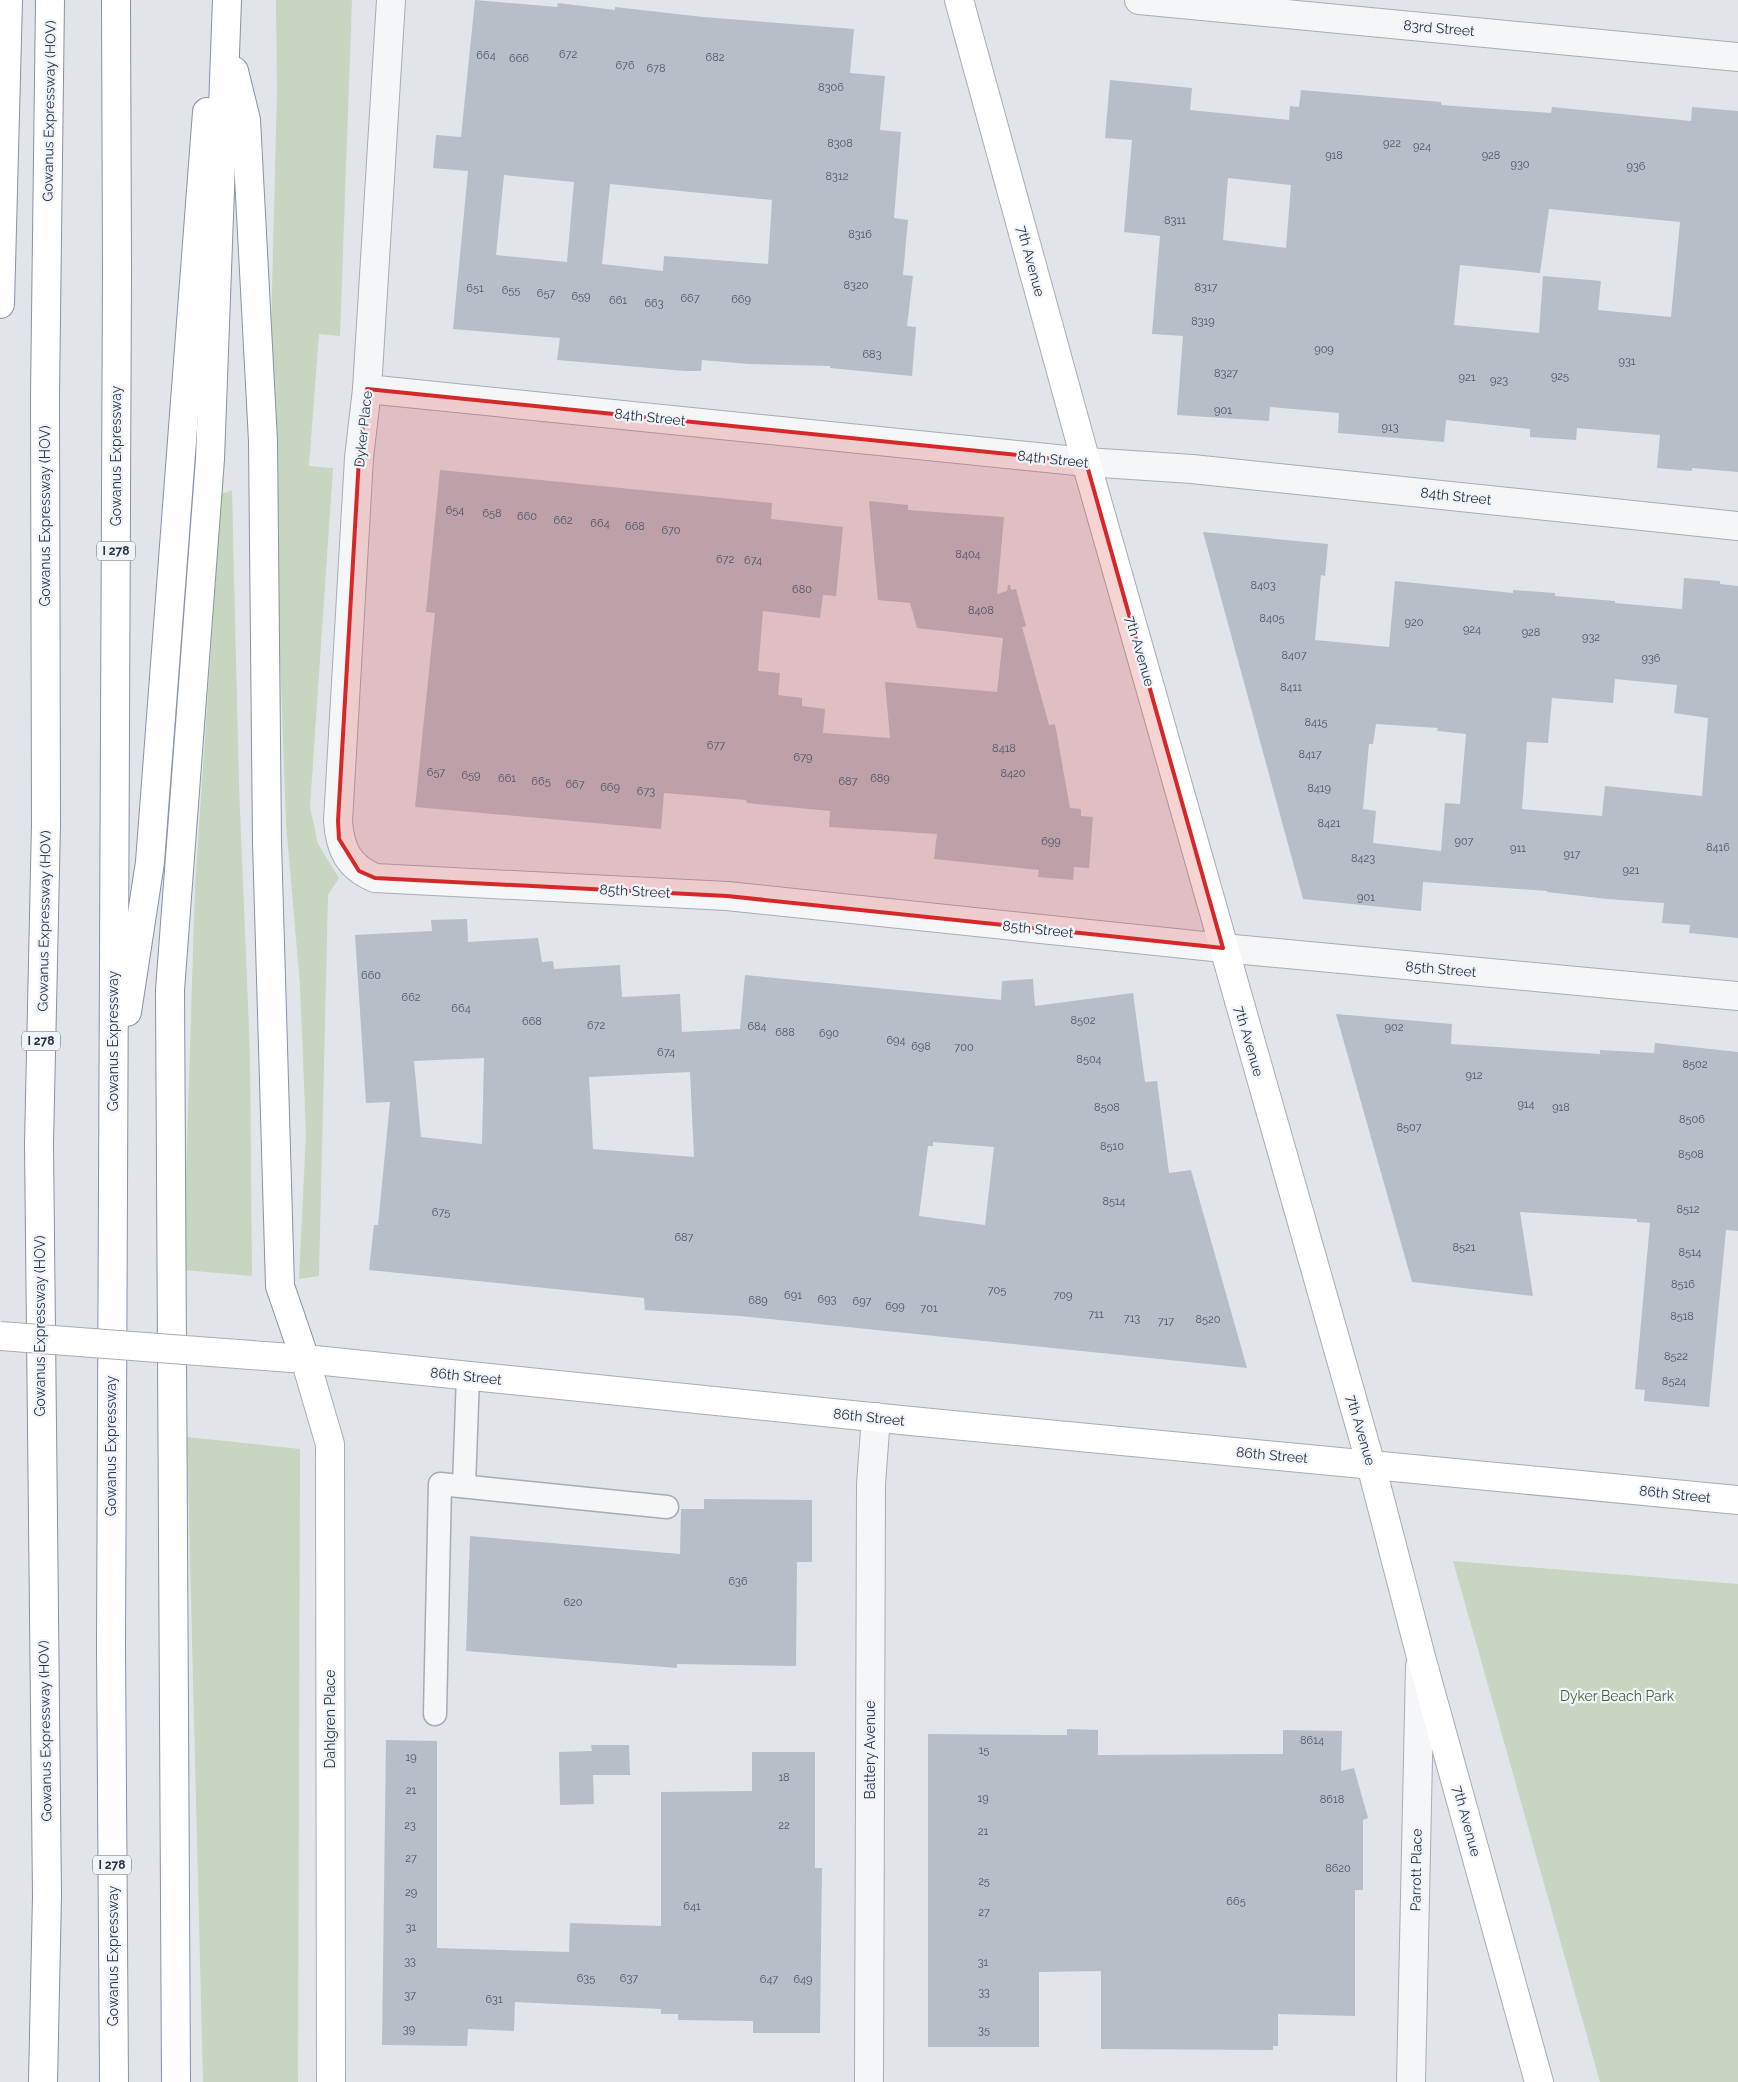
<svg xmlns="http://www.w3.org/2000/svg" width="1738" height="2082" font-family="Raleway,sans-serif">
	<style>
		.green { fill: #c7d5c1 }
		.building { fill: #b7bec8; fill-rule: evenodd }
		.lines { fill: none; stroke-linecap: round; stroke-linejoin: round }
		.service-casing { stroke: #a6acb5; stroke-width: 25 }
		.minor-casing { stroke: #a6acb5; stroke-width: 30 }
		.secondary-casing { stroke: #a6acb5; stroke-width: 30 }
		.motorway-casing { stroke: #8793a2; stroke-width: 30 }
		.service { stroke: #f4f6f8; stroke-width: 22 }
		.minor { stroke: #f4f6f8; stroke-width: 28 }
		.secondary { stroke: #fff; stroke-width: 28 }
		.motorway { stroke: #fff; stroke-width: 28 }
		.secondary-bridge-casing { stroke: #a6acb5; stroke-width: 30; stroke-linecap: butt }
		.secondary-bridge { stroke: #fff; stroke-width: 28 }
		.marked { fill: #d62828; fill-opacity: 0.2; stroke: #d62828; stroke-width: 4; stroke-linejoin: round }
		.labels { text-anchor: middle; stroke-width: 4.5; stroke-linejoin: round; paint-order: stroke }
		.number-label { font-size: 11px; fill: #4c5664 }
		.shield { fill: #f0f4f8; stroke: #646d79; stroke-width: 1 }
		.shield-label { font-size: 12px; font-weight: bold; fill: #283343 }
		.street-label { font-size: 14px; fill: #283343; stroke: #f0f4f8 }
		.park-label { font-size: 14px; fill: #3f6034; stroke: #f0f4f8 }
	</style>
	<rect width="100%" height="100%" fill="#e1e5ea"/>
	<g class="green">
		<path d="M276,0H352L340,336L319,334L309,466L333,468L310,807L318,844L339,878L328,895L319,1276L299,1279L306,1134L300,985L286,824L270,370L277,91Z"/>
		<path d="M232,490L239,786L250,1053L252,1276L183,1270L195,888L221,494Z"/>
		<path d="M187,1437L300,1449L298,2082H203Z"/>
		<path d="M1453,1561L1738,1584V2082H1600Z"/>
	</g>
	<g class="building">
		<path d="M475,0L557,7L558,3L615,10V7L703,17L854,29L850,73L885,76L880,130L901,132L894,218L908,220L903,275L913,276L907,326L916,327L912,376L830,368V366L749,364L702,360L701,371H685L557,360L560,338L453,329L468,171L433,168L436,135L461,137ZM504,175L574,182L567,262L496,255ZM610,184L772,200L768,264L664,256L663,271L602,264Z"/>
		<path d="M1110,80L1192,88L1190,110L1289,120L1290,106L1299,107L1301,90L1441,102V105L1551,113L1552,107L1691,121L1692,107L1738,111V472L1692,468V471L1657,468L1660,435L1577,428L1576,440L1530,437V429L1446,420L1444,442L1338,433L1339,413L1270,407L1269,421L1177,415L1183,336L1152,334L1160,236L1124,232L1132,140L1105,138ZM1228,178L1291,185L1286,248L1223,240ZM1549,209L1680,222L1671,317L1598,310L1601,281L1543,276L1539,333L1454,325L1460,265L1540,273Z"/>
		<path d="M440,470L772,503L771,519L843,527L836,596L823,595L820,618L763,611L758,671L780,673L778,695L802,698V706L825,709L823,733L890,738L885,682L997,692L1003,638L917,628L910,603L878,600L869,501L908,505V510L1004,517L997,594L1007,591L1008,585H1010L1011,590L1016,589L1026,626L1022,627L1049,725L1055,724L1070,808L1081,809V816L1093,817L1089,868L1074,867L1073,880L1038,877L1039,870L934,859L937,834L829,827L830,811L747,803L746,800L664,793L661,829L415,807L435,613L426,612Z"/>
		<path d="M1203,532L1328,544L1325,576L1321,575L1315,640L1389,647L1395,581L1513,593V590L1555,593V596L1615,601V603L1682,609L1684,578L1720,581V584L1738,586V938L1689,933L1690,925L1662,923L1664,903L1607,899L1547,892V891L1423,882L1421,911L1303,899ZM1615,679L1677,685L1674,713L1708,718L1702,796L1605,786L1602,816L1522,809L1527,742L1548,743L1552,698L1613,703ZM1376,724L1438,728L1437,731L1466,734L1460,804L1445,803L1441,851L1373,843L1376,811L1363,809L1369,744H1373Z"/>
		<path d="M467,919L468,942L538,938L542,962L553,961L554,969L620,965L622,997L680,994L682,1032L740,1029L745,975L1001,1000L1002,981L1033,979L1035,1006L1133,993L1145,1082L1157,1081L1169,1173L1191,1170L1247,1368L740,1316L645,1310L644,1298L369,1270L374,1225H378L390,1102L366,1103L355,935L432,931L431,920ZM484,1058L482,1144L421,1137L414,1061ZM690,1072L694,1157L593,1149L589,1077ZM933,1142L994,1147L985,1225L919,1216L928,1146H933Z"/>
		<path d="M1336,1014L1452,1024L1451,1044L1600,1054V1050L1654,1053L1655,1043L1738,1052V1231L1726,1230L1709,1407L1644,1401L1645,1390L1635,1389L1650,1223L1637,1222V1219L1520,1212L1533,1296L1412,1282Z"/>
		<path d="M704,1499L812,1500V1562H797L796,1666L677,1664V1668L466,1651L470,1536L680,1554L681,1509H704Z"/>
		<path d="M1067,1729L1098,1730V1755L1283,1754V1730L1342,1731L1341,1771L1354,1768L1368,1818L1363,1820V1890H1355V2016L1278,2014V2046H1273V2050L1101,2049V1971L1039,1972V2047H928V1734L1067,1735Z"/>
		<path d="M386,1740L437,1741V1948L569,1952L570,1923L661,1926V1792L752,1791V1752H815V1868H822L820,2033H753V2021L678,2020V2014H661V2009L515,2002L514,2031L468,2029L467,2046L382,2045Z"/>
		<path d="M591,1745H629L630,1775H593L594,1804L560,1805L559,1752L592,1751Z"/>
	</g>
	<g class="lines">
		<g class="service-casing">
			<g id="service">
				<path d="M464,1486L468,1376"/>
				<path d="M435,1714L440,1484L667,1507"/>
			</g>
		</g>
		<g class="minor-casing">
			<g id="minor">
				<path d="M391,0L367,389L359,458L338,821C340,850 349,867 375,878L727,896L1223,948L1738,996"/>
				<path d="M1139,0L1738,57"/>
				<path d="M367,389L1086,462L1192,469L1738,526"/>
				<path d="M869,2082L871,1484L876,1417"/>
				<path d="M1411,2082L1420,1666"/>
			</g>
		</g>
		<g class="secondary-casing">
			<g id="secondary">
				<path d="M959,0L1086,462L1371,1465L1421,1657L1539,2082"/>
				<path d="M211,1352L305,1359L911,1421L1738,1500"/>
				<path d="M305,1359L330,1444L331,2082"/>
			</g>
		</g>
		<g class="motorway-casing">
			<g id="motorway">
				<path d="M234,71L246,120L263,441L267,842L280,1286L305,1359"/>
				<path d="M0,304L8,0"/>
				<path d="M127,1012L150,862L207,112"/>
				<path d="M43,2082L47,1896L39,1144L46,824L45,396L50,0"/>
				<path d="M114,2082L111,1647L117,271L116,0"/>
				<path d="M176,2082L170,990L210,459L227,0"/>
			</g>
		</g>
		<use href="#service" class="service"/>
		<use href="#minor" class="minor"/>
		<use href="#secondary" class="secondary"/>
		<use href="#motorway" class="motorway"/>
		<g class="secondary-bridge-casing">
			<path id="secondary-bridge" d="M0,1336L211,1352"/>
		</g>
		<use href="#secondary-bridge" class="secondary-bridge"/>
	</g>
	<path class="marked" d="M367,389L1086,462L1223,948L727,896L375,878L359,871L339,839L338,821L359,458Z"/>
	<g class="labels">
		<g class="number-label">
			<text x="568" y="58">672</text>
			<text x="486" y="59">664</text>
			<text x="715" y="61">682</text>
			<text x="519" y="62">666</text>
			<text x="625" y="69">676</text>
			<text x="656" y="72">678</text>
			<text x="831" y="91">8306</text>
			<text x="840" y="147">8308</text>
			<text x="1392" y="147">922</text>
			<text x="1422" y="150">924</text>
			<text x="1334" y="159">918</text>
			<text x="1491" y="159">928</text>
			<text x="1520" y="168">930</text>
			<text x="1636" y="170">936</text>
			<text x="837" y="180">8312</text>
			<text x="1175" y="224">8311</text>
			<text x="860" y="238">8316</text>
			<text x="856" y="289">8320</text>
			<text x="1206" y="291">8317</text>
			<text x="475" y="292">651</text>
			<text x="511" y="294">655</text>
			<text x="546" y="297">657</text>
			<text x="581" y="300">659</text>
			<text x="690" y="302">667</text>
			<text x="741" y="303">669</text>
			<text x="618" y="304">661</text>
			<text x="654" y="307">663</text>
			<text x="1203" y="325">8319</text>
			<text x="1324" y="353">909</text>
			<text x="872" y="358">683</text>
			<text x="1627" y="365">931</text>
			<text x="1226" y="377">8327</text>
			<text x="1560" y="380">925</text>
			<text x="1467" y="381">921</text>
			<text x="1499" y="384">923</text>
			<text x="1223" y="414">901</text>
			<text x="1390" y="431">913</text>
			<text x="455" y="514">654</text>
			<text x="492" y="517">658</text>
			<text x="527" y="520">660</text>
			<text x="563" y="524">662</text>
			<text x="600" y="527">664</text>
			<text x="635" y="530">668</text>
			<text x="671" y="534">670</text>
			<text x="968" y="558">8404</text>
			<text x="725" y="563">672</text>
			<text x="753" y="564">674</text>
			<text x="1263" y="589">8403</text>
			<text x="802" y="593">680</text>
			<text x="981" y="614">8408</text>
			<text x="1272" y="622">8405</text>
			<text x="1414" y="626">920</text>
			<text x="1472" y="633">924</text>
			<text x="1531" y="636">928</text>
			<text x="1591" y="641">932</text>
			<text x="1294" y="659">8407</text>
			<text x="1651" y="662">936</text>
			<text x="1291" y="691">8411</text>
			<text x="1316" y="726">8415</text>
			<text x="716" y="749">677</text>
			<text x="1004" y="752">8418</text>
			<text x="1310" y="758">8417</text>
			<text x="803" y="761">679</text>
			<text x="436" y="776">657</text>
			<text x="1013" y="777">8420</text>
			<text x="471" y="779">659</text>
			<text x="507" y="782">661</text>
			<text x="880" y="782">689</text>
			<text x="541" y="785">665</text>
			<text x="848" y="785">687</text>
			<text x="575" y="788">667</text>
			<text x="610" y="791">669</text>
			<text x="1319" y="792">8419</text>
			<text x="646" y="795">673</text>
			<text x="1329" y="827">8421</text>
			<text x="1051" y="845">699</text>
			<text x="1464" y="845">907</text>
			<text x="1718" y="851">8416</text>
			<text x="1518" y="852">911</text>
			<text x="1572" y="858">917</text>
			<text x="1363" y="862">8423</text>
			<text x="1631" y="874">921</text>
			<text x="1366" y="901">901</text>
			<text x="371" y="979">660</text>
			<text x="411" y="1001">662</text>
			<text x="461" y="1012">664</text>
			<text x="1083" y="1024">8502</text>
			<text x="532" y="1025">668</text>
			<text x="596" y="1029">672</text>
			<text x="757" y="1030">684</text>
			<text x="1394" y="1031">902</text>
			<text x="785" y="1036">688</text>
			<text x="829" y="1037">690</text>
			<text x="896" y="1044">694</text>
			<text x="921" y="1050">698</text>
			<text x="964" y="1051">700</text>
			<text x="666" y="1056">674</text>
			<text x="1089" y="1063">8504</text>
			<text x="1695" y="1068">8502</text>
			<text x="1474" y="1079">912</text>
			<text x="1526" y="1108">914</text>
			<text x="1107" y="1111">8508</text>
			<text x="1561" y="1111">918</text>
			<text x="1692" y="1123">8506</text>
			<text x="1409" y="1131">8507</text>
			<text x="1112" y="1150">8510</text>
			<text x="1691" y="1158">8508</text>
			<text x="1114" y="1205">8514</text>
			<text x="1688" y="1213">8512</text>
			<text x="441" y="1216">675</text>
			<text x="684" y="1241">687</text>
			<text x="1464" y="1251">8521</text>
			<text x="1690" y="1256">8514</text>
			<text x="1683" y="1288">8516</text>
			<text x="997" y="1294">705</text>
			<text x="793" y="1299">691</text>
			<text x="1063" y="1299">709</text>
			<text x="827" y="1303">693</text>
			<text x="758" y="1304">689</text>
			<text x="862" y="1305">697</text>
			<text x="895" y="1310">699</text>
			<text x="929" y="1312">701</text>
			<text x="1096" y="1318">711</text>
			<text x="1682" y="1320">8518</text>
			<text x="1132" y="1322">713</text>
			<text x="1208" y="1323">8520</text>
			<text x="1166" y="1325">717</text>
			<text x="1676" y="1360">8522</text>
			<text x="1674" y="1385">8524</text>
			<text x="738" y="1585">636</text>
			<text x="573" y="1606">620</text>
			<text x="1312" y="1744">8614</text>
			<text x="984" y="1754">15</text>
			<text x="411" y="1761">19</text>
			<text x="784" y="1781">18</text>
			<text x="411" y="1794">21</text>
			<text x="983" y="1802">19</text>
			<text x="1332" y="1803">8618</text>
			<text x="410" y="1829">23</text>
			<text x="784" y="1829">22</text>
			<text x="983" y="1835">21</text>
			<text x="411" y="1862">27</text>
			<text x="1338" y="1872">8620</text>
			<text x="984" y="1885">25</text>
			<text x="411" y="1896">29</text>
			<text x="1236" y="1905">665</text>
			<text x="692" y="1910">641</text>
			<text x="984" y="1916">27</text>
			<text x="411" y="1931">31</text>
			<text x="410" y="1965">33</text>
			<text x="983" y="1966">31</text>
			<text x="586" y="1982">635</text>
			<text x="629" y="1982">637</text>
			<text x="769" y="1983">647</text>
			<text x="803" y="1983">649</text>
			<text x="984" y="1996">33</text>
			<text x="410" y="1999">37</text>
			<text x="494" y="2003">631</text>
			<text x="409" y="2033">39</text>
			<text x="984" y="2034">35</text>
		</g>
		<g class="shield">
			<rect x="97" y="541.5" width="38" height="19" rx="4"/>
			<rect x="22" y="1031.5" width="38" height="19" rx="4"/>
			<rect x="93" y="1855.5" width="38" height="19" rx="4"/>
		</g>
		<g class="shield-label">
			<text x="116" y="555">I 278</text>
			<text x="41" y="1045">I 278</text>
			<text x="112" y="1869">I 278</text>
		</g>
		<g class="street-label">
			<text transform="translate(1439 28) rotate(5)" y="5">83rd Street</text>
			<text transform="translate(49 111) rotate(-89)" y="5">Gowanus Expressway (HOV)</text>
			<text transform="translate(1031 261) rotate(75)" y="5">7th Avenue</text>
			<text transform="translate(650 417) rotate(6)" y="5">84th Street</text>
			<text transform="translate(363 429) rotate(-84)" y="5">Dyker Place</text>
			<text transform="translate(116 456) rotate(-90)" y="5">Gowanus Expressway</text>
			<text transform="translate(1053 459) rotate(6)" y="5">84th Street</text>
			<text transform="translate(1456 496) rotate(6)" y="5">84th Street</text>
			<text transform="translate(45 516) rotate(-90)" y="5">Gowanus Expressway (HOV)</text>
			<text transform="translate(1140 651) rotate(74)" y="5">7th Avenue</text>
			<text transform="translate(635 891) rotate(3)" y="5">85th Street</text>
			<text transform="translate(44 921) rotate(-89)" y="5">Gowanus Expressway (HOV)</text>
			<text transform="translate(1038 929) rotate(6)" y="5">85th Street</text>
			<text transform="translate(1441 969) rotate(5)" y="5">85th Street</text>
			<text transform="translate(113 1041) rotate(-90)" y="5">Gowanus Expressway</text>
			<text transform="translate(1249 1041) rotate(74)" y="5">7th Avenue</text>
			<text transform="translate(40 1326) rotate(-90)" y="5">Gowanus Expressway (HOV)</text>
			<text transform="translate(466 1376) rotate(6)" y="5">86th Street</text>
			<text transform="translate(869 1417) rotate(6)" y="5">86th Street</text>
			<text transform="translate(1361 1430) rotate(74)" y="5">7th Avenue</text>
			<text transform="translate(111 1446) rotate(-90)" y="5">Gowanus Expressway</text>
			<text transform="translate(1272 1455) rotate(5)" y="5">86th Street</text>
			<text transform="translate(1675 1494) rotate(6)" y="5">86th Street</text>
			<text transform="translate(330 1719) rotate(-90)" y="5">Dahlgren Place</text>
			<text transform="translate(45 1731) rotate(-91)" y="5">Gowanus Expressway (HOV)</text>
			<text transform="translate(870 1750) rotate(-90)" y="5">Battery Avenue</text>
			<text transform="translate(1467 1821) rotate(75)" y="5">7th Avenue</text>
			<text transform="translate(1416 1870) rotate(-89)" y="5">Parrott Place</text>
			<text transform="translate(113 1956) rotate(-90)" y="5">Gowanus Expressway</text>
		</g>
		<g class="park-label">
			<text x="1617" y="1701">Dyker Beach Park</text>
		</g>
	</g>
</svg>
